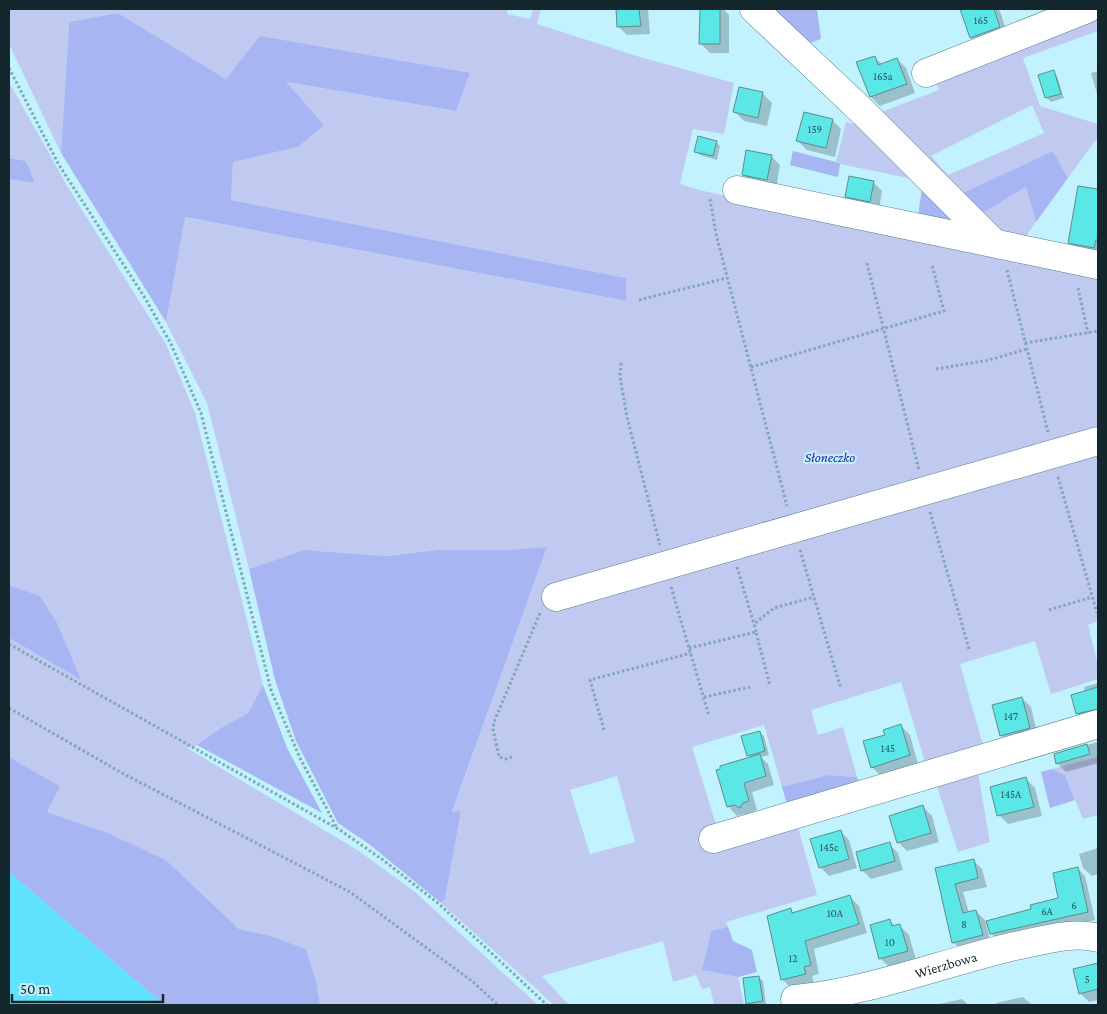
<svg xmlns="http://www.w3.org/2000/svg" width="1107" height="1014" font-family="'Crimson Pro',serif">
	<style>
		.green { fill: #c0caf0; fill-rule: evenodd }
		.forest { fill: #a7b5f2 }
		.water { fill: #60e1fe }
		.shadow { fill: #0003 }
		.building { fill: #5ce7e7; stroke: #5c8d8c }
		.lines { fill: none; stroke-linecap: round; stroke-linejoin: round }
		.minor-casing { stroke: #517f8a; stroke-width: 29 }
		.path { stroke: #81a7b1; stroke-width: 3; stroke-dasharray: 2.5 2.5; stroke-linecap: butt }
		.minor { stroke: #fff; stroke-width: 28 }
		.labels { text-anchor: middle; stroke-width: 4; stroke-linejoin: round; paint-order: stroke }
		.number-label { font-size: 11px; fill: #26575b }
		.park-label { font-size: 14px; font-style: italic; fill: #261d91; stroke: #c1f2fe }
		.street-label { font-size: 14px; fill: #14272c; stroke: #c1f2fe }
	</style>
	<rect width="100%" height="100%" fill="#c1f2fe"/>
	<g class="green">
		<path d="M9,9H508L507,14L530,19L533,9H541L537,24L640,57L734,83L724,134L693,129L680,184L703,191L1098,271V621L1088,625L1098,664V679L1051,694L1035,641L960,664L985,752L927,769L901,682L811,710L818,735L843,727L857,777L828,775L782,787L764,725L692,747L718,831L797,824L817,895L726,922L728,927L711,931L702,970L738,977L744,1005H714L710,987L702,989L696,975L673,982L663,941L542,976L569,1005H554L441,903L445,899L461,811L452,813L547,547L507,550H437L386,556L304,550L249,569L207,403L166,322L184,217L625,301L626,278L231,200L233,162L298,147L285,82L456,111L470,73L226,79L118,13L69,22L61,153L9,44ZM617,776L635,842L590,854L570,790Z"/>
		<path d="M1098,11V31L1023,58L1040,106L1098,124V137L1068,178L1053,151L954,197L873,115L939,90L933,75ZM1032,105L1044,133L948,175L931,156Z"/>
		<path d="M9,82L69,189L166,344L195,413L263,685L248,713L219,729L197,745L187,748L359,851L415,892L538,1005H320L316,981L306,949L271,936L239,929L166,860L108,833L47,812L60,786L9,757V638L81,680L40,596L9,585V179L35,183L26,161L9,158Z"/>
		<path d="M846,122L865,127L923,181L840,164L836,162Z"/>
		<path d="M1026,187L1036,222L1020,244L974,218Z"/>
		<path d="M1098,757V815L1083,819L1065,775L1052,769Z"/>
		<path d="M977,767L990,842L958,852L935,780Z"/>
	</g>
	<g class="forest">
		<path d="M764,9H817L821,39L801,46Z"/>
		<path d="M118,13L226,79L260,36L470,73L456,111L286,82L324,125L298,147L233,162L231,200L626,278V301L185,217L166,322L61,153L69,22Z"/>
		<path d="M793,151L836,162L840,164L838,177L790,165Z"/>
		<path d="M1053,151L1068,178L1036,222L1026,187L974,218L954,197Z"/>
		<path d="M9,158L26,161L35,183L9,179Z"/>
		<path d="M923,181L962,220L959,231L917,223Z"/>
		<path d="M547,547L452,812L461,811L445,899L441,903L369,844L338,823L296,741L275,680L249,569L304,550L386,556L437,550H507Z"/>
		<path d="M9,585L40,596L57,623L81,680L9,638Z"/>
		<path d="M263,685L287,748L322,813L197,745L219,729L248,713Z"/>
		<path d="M9,757L60,786L47,812L108,833L166,860L239,929L271,936L306,949L316,981L320,1005H164L9,872Z"/>
		<path d="M1052,769L1065,775L1075,800L1050,808L1041,772Z"/>
		<path d="M828,775L857,777L860,787L789,811L782,787Z"/>
		<path d="M728,927L733,941L752,950L757,972L738,977L702,970L711,931Z"/>
	</g>
	<path class="water" d="M9,872L14,876L164,1005H9Z"/>
	<g class="shadow">
		<path d="M617,9H648L650,34L627,35L618,26Z"/>
		<path d="M701,9H723L729,15V53H710L701,44Z"/>
		<path d="M972,9H997L1000,11L1008,36L980,47L971,38L963,12Z"/>
		<path d="M874,57L882,64L897,59L906,68L915,93L880,106L871,97Z"/>
		<path d="M1098,71V97L1091,73Z"/>
		<path d="M1053,72L1057,76L1064,98L1051,102L1047,98L1040,75Z"/>
		<path d="M763,94L772,103L767,126L744,121L735,112Z"/>
		<path d="M832,120L841,129L835,157L807,150L798,141Z"/>
		<path d="M716,142L720,146L717,160L700,155L696,151Z"/>
		<path d="M771,156L780,165L776,189L752,184L743,175Z"/>
		<path d="M873,182L882,191L879,210L856,205L847,196Z"/>
		<path d="M1079,187L1098,191V259L1083,256L1069,242Z"/>
		<path d="M1098,683V719L1086,723L1077,714L1085,692L1084,687Z"/>
		<path d="M1022,698L1031,707L1038,737L1010,744L1001,735Z"/>
		<path d="M901,726L910,735L918,764L881,776L872,767L887,736Z"/>
		<path d="M759,732L764,736L769,755L761,757L768,764L774,785L752,792L757,810L752,812L749,816L744,814L737,816L728,806L751,758L748,755Z"/>
		<path d="M1098,742V763L1066,772L1057,763L1055,754Z"/>
		<path d="M1026,779L1035,788L1042,816L1008,824L999,815Z"/>
		<path d="M923,807L932,816L939,842L907,851L898,842Z"/>
		<path d="M840,831L849,840L857,868L829,876L820,867Z"/>
		<path d="M889,844L898,853L903,870L871,879L862,870Z"/>
		<path d="M1098,848V874L1092,876L1083,868L1079,854Z"/>
		<path d="M973,860L982,869L987,887L963,892L969,913L976,911L985,920L991,944L962,951L953,942L937,869Z"/>
		<path d="M1078,869L1085,876L1095,920L998,941L991,933L1032,910L1060,899Z"/>
		<path d="M850,897L859,906L867,933L814,949L819,974L812,976L814,983L791,988L782,979L790,909L794,914Z"/>
		<path d="M889,920L896,927L900,926L909,935L916,960L889,967L880,958Z"/>
		<path d="M1098,964V1000L1089,1002L1080,993Z"/>
		<path d="M758,977L763,981L766,1005H750L748,1003Z"/>
		<path d="M1023,997L1032,1005H997L996,1003Z"/>
		<path d="M962,999L968,1005H935Z"/>
	</g>
	<g class="building">
		<path d="M616,9H639L641,26L617,27Z"/>
		<path d="M700,9H720V44H699Z"/>
		<path d="M960,9H994L1000,27L970,38Z"/>
		<path d="M875,56L878,65L897,58L907,84L870,97L856,62Z"/>
		<path d="M1054,70L1061,94L1045,98L1038,75Z"/>
		<path d="M739,87L763,92L758,118L733,112Z"/>
		<path d="M804,112L833,119L826,148L796,141Z"/>
		<path d="M698,136L717,141L713,156L694,152Z"/>
		<path d="M746,150L772,155L767,180L742,175Z"/>
		<path d="M849,176L874,181L870,202L845,197Z"/>
		<path d="M1078,186L1098,189V240H1096L1094,248L1068,243Z"/>
		<path d="M1098,687V709L1076,714L1071,695Z"/>
		<path d="M1022,697L1030,728L1000,736L992,705Z"/>
		<path d="M901,724L910,755L871,768L863,741L885,735L883,730Z"/>
		<path d="M760,731L765,751L747,756L741,736Z"/>
		<path d="M1087,744L1090,754L1056,764L1054,754Z"/>
		<path d="M760,754L766,776L744,783L749,801L743,803L740,808L734,805L727,807L716,770L720,769V766Z"/>
		<path d="M1026,777L1034,807L997,816L990,787Z"/>
		<path d="M923,805L931,833L897,843L889,816Z"/>
		<path d="M841,830L849,859L819,868L810,839Z"/>
		<path d="M890,842L895,861L861,871L856,852Z"/>
		<path d="M974,859L978,878L955,884L963,913L976,910L983,935L952,943L935,868Z"/>
		<path d="M1078,867L1088,912L990,934L986,921L1031,909L1030,905L1058,898L1053,873Z"/>
		<path d="M850,895L859,924L805,941L811,965L804,967L806,974L781,980L767,916L791,908L792,913Z"/>
		<path d="M890,919L892,926L900,924L908,951L879,959L870,925Z"/>
		<path d="M1098,963V989L1079,994L1073,969Z"/>
		<path d="M759,976L763,1001L746,1004L743,978Z"/>
	</g>
	<g class="lines">
		<g class="minor-casing">
			<g id="minor">
				<path d="M754,9L864,113L994,243"/>
				<path d="M926,73L1087,9"/>
				<path d="M737,190L1098,265"/>
				<path d="M556,597L1098,441"/>
				<path d="M713,839L1098,724"/>
				<path id="s1" d="M795,999C870,992 942,963 1015,946C1042,941 1071,931 1098,938"/>
			</g>
		</g>
		<g class="path">
			<path d="M9,68L59,165L145,298L171,344L201,413L271,690L300,758L337,828"/>
			<path d="M710,199L716,234L787,506"/>
			<path d="M867,263L919,470"/>
			<path d="M1007,270L1048,432"/>
			<path d="M1078,288L1088,333"/>
			<path d="M639,300L727,278"/>
			<path d="M1025,343L1098,331"/>
			<path d="M621,363L620,377L627,417L660,545"/>
			<path d="M751,367L944,311L932,265"/>
			<path d="M936,369L989,360L1027,349"/>
			<path d="M1058,477L1097,613"/>
			<path d="M930,512L969,649"/>
			<path d="M800,550L841,689"/>
			<path d="M737,567L754,624"/>
			<path d="M671,587L709,716"/>
			<path d="M1049,610L1092,597"/>
			<path d="M756,632L754,624L774,608L814,597"/>
			<path d="M9,644L340,830L383,860L439,904L547,1005"/>
			<path d="M689,648L756,632L770,686"/>
			<path d="M704,697L750,687"/>
			<path d="M9,708L122,773L350,892L472,981L498,1005"/>
			<path d="M604,730L590,680L691,653"/>
			<path d="M512,757L506,759L499,757L493,729L494,722L540,613"/>
		</g>
		<use href="#minor" class="minor"/>
	</g>
	<g class="labels">
		<g class="number-label">
			<text x="981" y="24">165</text>
			<text x="883" y="80">165a</text>
			<text x="815" y="133">159</text>
			<text x="1011" y="720">147</text>
			<text x="888" y="752">145</text>
			<text x="1011" y="798">145A</text>
			<text x="829" y="851">145c</text>
			<text x="1074" y="909">6</text>
			<text x="1047" y="915">6A</text>
			<text x="835" y="917">10A</text>
			<text x="964" y="928">8</text>
			<text x="890" y="946">10</text>
			<text x="793" y="962">12</text>
			<text x="1087" y="983">5</text>
		</g>
		<g class="park-label">
			<text x="830" y="462">Słoneczko</text>
		</g>
		<g class="street-label">
			<text dy="5" stroke="none"><textPath href="#s1" startOffset="155">Wierzbowa</textPath></text>
		</g>
	</g>
	<rect width="1107" height="1014" fill="none" stroke="#14272c" stroke-width="20"/>
	<path d="M12 994v8h151v-8" fill="none" stroke="#14272c" stroke-width="2.5"/>
	<text x="20" y="994" font-size="15" fill="#14272c" stroke="#c1f2fe" stroke-width="4" paint-order="stroke">50 m</text>
</svg>
